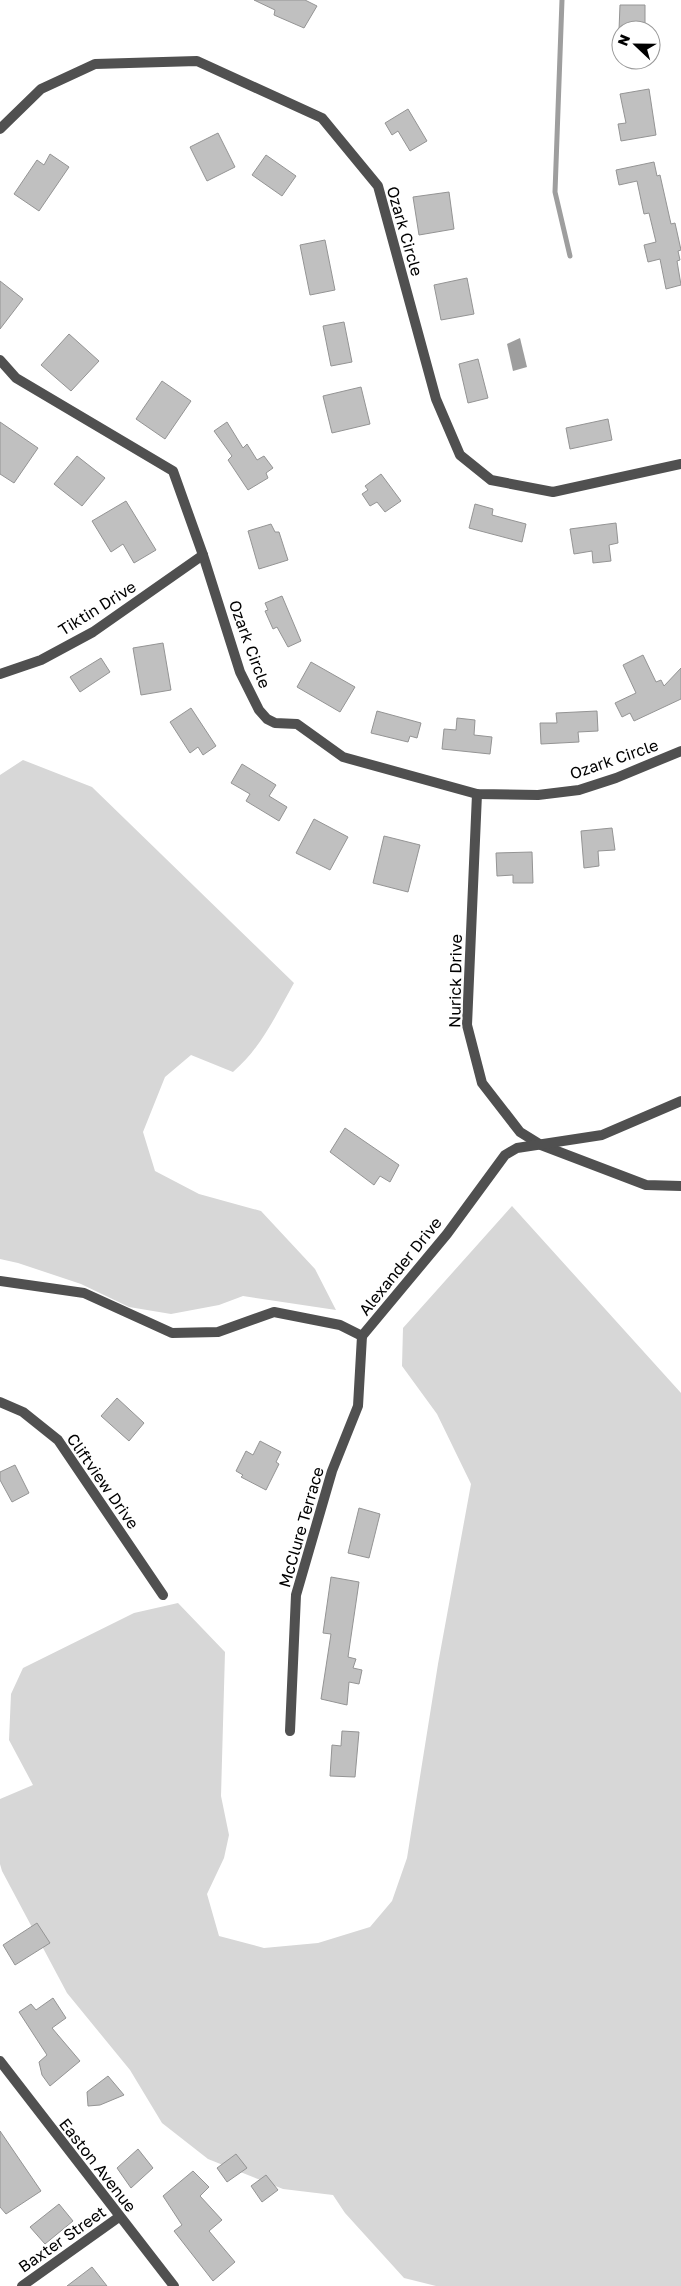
<svg xmlns="http://www.w3.org/2000/svg" width="681" height="2286" font-family="'Golos Text',sans-serif">
	<style>
		.green { fill: #d7d7d7 }
		.water { fill: #9e9e9e }
		.lines { fill: none; stroke-linecap: round; stroke-linejoin: round }
		.stream { stroke: #9e9e9e; stroke-width: 5 }
		.building { fill: #c0c0c0; stroke: #949494 }
		.street { stroke: #505050; stroke-width: 10 }
		.labels { text-anchor: middle; stroke-width: 4; stroke-linejoin: round; paint-order: stroke }
		.street-label { font-size: 16px; fill: #000; stroke: #fff }
	</style>
	<rect width="100%" height="100%" fill="#fff"/>
	<g class="green">
		<path d="M23,760L92,787L294,983C276,1015 261,1048 233,1072L191,1055L165,1077L143,1132L155,1171L199,1194L261,1211L315,1269L336,1310L243,1296L219,1305L171,1314L129,1307L81,1284L18,1263L0,1259V775Z"/>
		<path d="M512,1206L681,1393V2286H436L404,2278L345,2213L333,2195L283,2189L208,2159L162,2123L130,2070L67,1993L2,1871L0,1864V1799L33,1785L9,1740L11,1694L23,1668L134,1613L178,1603L225,1652L221,1796L229,1835L224,1858L207,1894L219,1936L264,1948L318,1943L370,1927L392,1901L407,1858L438,1664L471,1484L437,1414L402,1366L403,1328Z"/>
	</g>
	<path class="water" d="M520,338L527,367L513,371L507,344Z"/>
	<g class="lines">
		<path class="stream" d="M562,0L555,192L570,256"/>
	</g>
	<g class="building">
		<path d="M254,0H305L317,6L304,28L274,15L275,10Z"/>
		<path d="M620,5H645V30H619Z"/>
		<path d="M649,89L656,135L621,141L618,124L626,123L620,94Z"/>
		<path d="M408,109L427,141L410,151L398,131L392,135L385,123Z"/>
		<path d="M218,133L235,167L207,181L190,147Z"/>
		<path d="M50,154L69,167L39,211L14,194L37,160L44,165Z"/>
		<path d="M266,155L296,176L282,196L252,175Z"/>
		<path d="M654,162L657,176L660,175L671,224L675,223L681,250L678,251L680,260L677,261L681,285L666,289L660,259L648,262L644,245L656,242L649,213L644,214L637,181L619,185L616,170Z"/>
		<path d="M449,192L454,229L419,235L413,197Z"/>
		<path d="M325,240L335,290L310,295L300,245Z"/>
		<path d="M467,278L474,314L441,320L434,285Z"/>
		<path d="M0,281L23,299L0,329Z"/>
		<path d="M344,322L352,362L331,366L323,326Z"/>
		<path d="M69,334L99,361L71,391L41,365Z"/>
		<path d="M478,359L488,398L468,403L459,364Z"/>
		<path d="M162,381L191,401L165,439L136,419Z"/>
		<path d="M361,387L370,424L332,433L323,396Z"/>
		<path d="M608,419L612,440L570,449L566,428Z"/>
		<path d="M0,422L38,448L14,483L0,474Z"/>
		<path d="M227,422L243,448L247,444L257,460L264,456L273,468L266,473L268,478L248,490L228,460L232,456L214,431Z"/>
		<path d="M77,456L105,478L82,506L54,484Z"/>
		<path d="M381,474L401,501L385,512L377,502L370,506L362,494L368,490L365,486Z"/>
		<path d="M126,501L156,550L134,563L123,544L111,552L92,521Z"/>
		<path d="M475,504L493,509L492,515L526,524L522,542L469,528Z"/>
		<path d="M616,523L618,543L609,545L611,561L593,563L592,551L574,554L570,529Z"/>
		<path d="M271,524L275,532H279L288,560L259,569L248,531Z"/>
		<path d="M282,596L301,641L288,647L277,627L273,629L265,611L268,610L265,603Z"/>
		<path d="M163,643L171,690L141,695L133,648Z"/>
		<path d="M643,655L656,682L661,680L664,686L681,668V699L634,721L630,713L622,717L615,703L636,693L623,665Z"/>
		<path d="M101,658L110,672L80,692L70,677Z"/>
		<path d="M311,662L355,687L340,712L297,687Z"/>
		<path d="M191,708L216,746L203,755L198,747L190,753L170,722Z"/>
		<path d="M377,711L421,723L417,738L410,736L408,742L371,733Z"/>
		<path d="M597,711L598,731L578,732L579,742L541,744L540,723H557L556,713Z"/>
		<path d="M457,718L475,720L474,735L492,737L490,754L442,749L444,729L456,730Z"/>
		<path d="M242,764L276,785L269,796L287,807L279,821L246,801L250,794L231,783Z"/>
		<path d="M314,819L348,837L330,870L296,853Z"/>
		<path d="M612,828L615,850L598,851L599,866L584,868L581,831Z"/>
		<path d="M384,836L420,845L408,892L373,883Z"/>
		<path d="M532,852L533,883H513V875L497,876L496,853Z"/>
		<path d="M345,1128L399,1165L390,1182L380,1176L374,1185L330,1152Z"/>
		<path d="M117,1398L144,1423L129,1441L101,1416Z"/>
		<path d="M260,1441L281,1452L276,1462L279,1464L266,1490L241,1477L243,1475L236,1471L246,1451L253,1455Z"/>
		<path d="M15,1465L29,1493L12,1502L0,1480V1472Z"/>
		<path d="M359,1508L380,1514L369,1558L348,1553Z"/>
		<path d="M331,1577L359,1582L348,1657L356,1659L353,1668L362,1670L359,1684L349,1682L347,1705L321,1699L331,1634L323,1633Z"/>
		<path d="M342,1731L359,1732L355,1777L330,1776L332,1745L341,1746Z"/>
		<path d="M37,1923L50,1943L15,1965L3,1945Z"/>
		<path d="M53,1998L66,2018L52,2028L80,2061L50,2086L42,2075L39,2062L47,2055L19,2012L31,2004L36,2010Z"/>
		<path d="M108,2076L124,2095L100,2105L88,2106L87,2092Z"/>
		<path d="M0,2131L41,2191L6,2214L0,2207Z"/>
		<path d="M138,2149L153,2168L131,2188L117,2168Z"/>
		<path d="M236,2154L247,2168L227,2182L217,2168Z"/>
		<path d="M193,2171L209,2187L200,2196L222,2220L209,2231L235,2262L213,2281L174,2231L182,2225L163,2196Z"/>
		<path d="M266,2175L278,2190L262,2202L251,2186Z"/>
		<path d="M59,2204L73,2221L45,2244L30,2227Z"/>
		<path d="M92,2267L107,2286H67Z"/>
	</g>
	<g class="lines">
		<g class="street">
			<path d="M0,129L41,89L95,64L197,61L322,118L378,186L436,399L460,455L491,480L553,492L681,464"/>
			<path d="M0,360L16,378L173,471L203,555L240,672L259,710L267,719L275,723L297,724L343,757L477,794L538,795L579,790L616,778L681,751"/>
			<path d="M0,674L41,660L93,632L203,555"/>
			<path d="M477,794L467,1025L482,1083L520,1132L541,1145L646,1185L681,1186"/>
			<path d="M0,1281L84,1293L172,1333L218,1332L274,1312L340,1325L362,1336"/>
			<path d="M362,1336L447,1234L505,1155L517,1148L602,1135L681,1101"/>
			<path d="M0,1402L23,1412L58,1440L163,1595"/>
			<path d="M290,1731L296,1595L332,1471L358,1406L362,1336"/>
			<path d="M0,2061L174,2286"/>
			<path d="M22,2286L119,2217"/>
		</g>
	</g>
	<g class="labels">
		<g class="street-label">
			<text transform="translate(405 231) rotate(74)" y="6">Ozark Circle</text>
			<text transform="translate(97 608) rotate(-32)" y="6">Tiktin Drive</text>
			<text transform="translate(250 644) rotate(70)" y="6">Ozark Circle</text>
			<text transform="translate(614 759) rotate(-19)" y="6">Ozark Circle</text>
			<text transform="translate(455 981) rotate(-89)" y="6">Nurick Drive</text>
			<text transform="translate(400 1266) rotate(-51)" y="6">Alexander Drive</text>
			<text transform="translate(103 1481) rotate(55)" y="6">Cliftview Drive</text>
			<text transform="translate(301 1527) rotate(-74)" y="6">McClure Terrace</text>
			<text transform="translate(98 2165) rotate(52)" y="6">Easton Avenue</text>
			<text transform="translate(62 2239) rotate(-35)" y="6">Baxter Street</text>
		</g>
	</g>
	<g transform="translate(636 45) rotate(292)"><circle r="24" fill="#ffffff" stroke="#999999"/>
	<path d="M0-4L9 19L0 12L-9 19Z" fill="#000000"/>
	<text y="-8" font-size="14" font-weight="bold" text-anchor="middle" fill="#000000">N</text>
	</g>
</svg>
